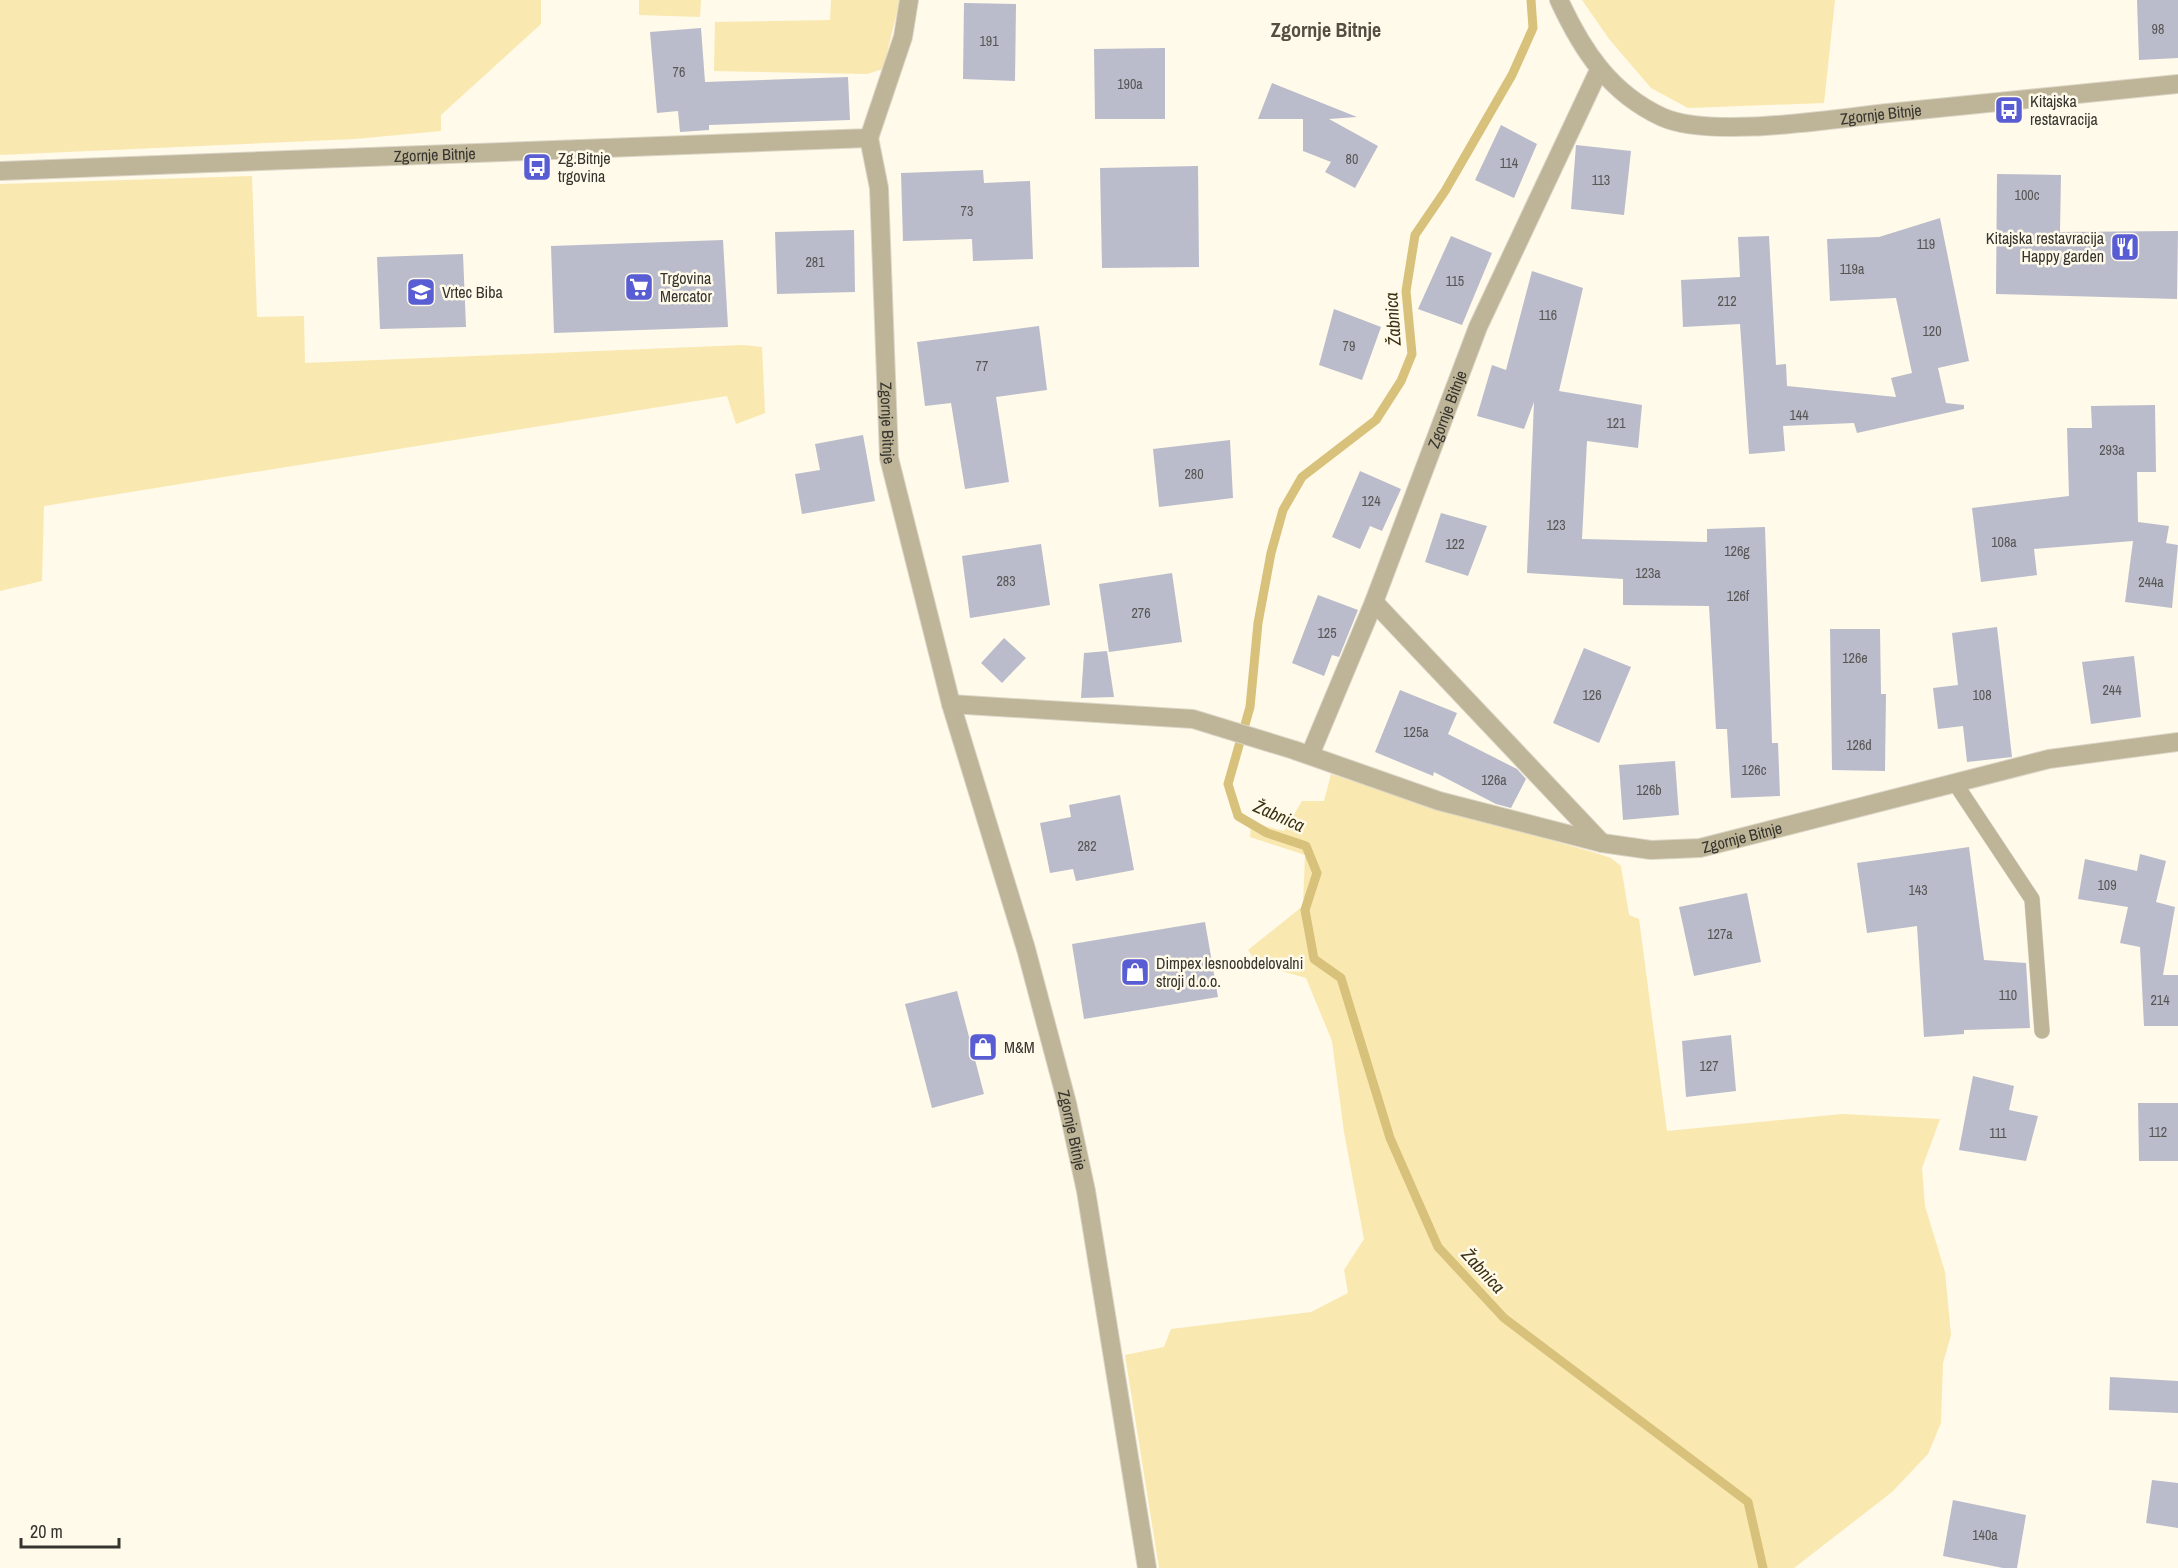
<svg xmlns="http://www.w3.org/2000/svg" width="2178" height="1568" font-family="'Archivo Narrow',sans-serif">
	<style>
		.green { fill: #f9e8b0 }
		.lines { fill: none; stroke-linecap: round; stroke-linejoin: round }
		.stream { stroke: #d7c17b; stroke-width: 9 }
		.building { fill: #babccb }
		.service-casing { stroke: #dbd6c8; stroke-width: 16 }
		.minor-casing { stroke: #dbd6c8; stroke-width: 20 }
		.service { stroke: #beb497; stroke-width: 15 }
		.minor { stroke: #beb497; stroke-width: 18 }
		.labels { text-anchor: middle; stroke-width: 5; stroke-linejoin: round; paint-order: stroke }
		.number-label { font-size: 14px; fill: #575655 }
		.poi-label { font-size: 16px; fill: #36342e; stroke: #fffaea; text-anchor: start }
		.street-label { font-size: 16px; fill: #36342e; stroke: #fffaea }
		.water-label { font-size: 18px; font-style: italic; fill: #3b3112; stroke: #fffaea }
		.quarter-label { font-size: 20px; font-weight: bold; fill: #524e41; stroke: #fffaea }
	</style>
	<rect width="100%" height="100%" fill="#fffaea"/>
	<g class="green">
		<path d="M0,0H541V24L441,115V131L355,139L0,155Z"/>
		<path d="M639,0H701L700,17L639,15Z"/>
		<path d="M831,0H900L883,69L867,74L714,71L715,22L830,20Z"/>
		<path d="M1582,0H1835L1824,103L1688,108L1651,88L1609,39Z"/>
		<path d="M252,176L257,317L304,316L305,363L743,345L762,347L765,413L736,424L727,396L44,506L42,581L0,591V184Z"/>
		<path d="M1331,774L1434,807L1596,853L1611,858L1621,866L1629,915L1639,919L1667,1131L1842,1114L1940,1119L1922,1168L1925,1206L1945,1272L1951,1335L1943,1363L1941,1423L1928,1454L1892,1492L1794,1568H1159L1125,1355L1164,1347L1171,1329L1311,1312L1348,1293L1344,1270L1364,1239L1344,1132L1332,1041L1306,978L1257,964L1248,950L1303,906L1305,855L1250,837L1251,823L1284,831L1302,801H1324Z"/>
	</g>
	<g class="lines">
		<path class="stream" d="M1531,0L1533,28L1512,75L1445,191L1415,235L1406,291L1412,354L1401,381L1376,420L1302,477L1283,510L1271,553L1258,623L1250,707L1228,784L1238,816L1267,833L1306,846L1317,873L1305,910L1314,959L1341,978L1390,1138L1438,1247L1504,1318L1748,1502L1763,1568"/>
	</g>
	<g class="building">
		<path d="M2137,0H2178V58L2139,60Z"/>
		<path d="M964,3L1016,4L1015,81L963,79Z"/>
		<path d="M701,28L705,82L848,77L850,120L709,125V130L680,132L678,111L657,113L650,32Z"/>
		<path d="M1165,48V119H1095L1094,49Z"/>
		<path d="M1272,83L1357,117L1329,119L1378,146L1355,188L1325,172L1331,162L1303,151V119H1258Z"/>
		<path d="M1501,125L1537,144L1514,198L1475,180Z"/>
		<path d="M1576,145L1631,151L1624,215L1571,209Z"/>
		<path d="M1198,166L1199,267L1102,268L1100,168Z"/>
		<path d="M983,170L984,183L1030,181L1033,259L973,261L972,239L903,241L901,173Z"/>
		<path d="M1997,174L2061,175L2060,232L2178,231L2177,299L1996,294Z"/>
		<path d="M1940,218L1969,361L1938,368L1946,403L1964,405V409L1857,433L1854,423L1783,426L1785,451L1749,454L1740,324L1683,327L1681,280L1740,277L1738,237L1769,236L1776,365L1786,364L1787,386L1896,397L1891,378L1912,373L1896,298L1830,301L1827,239L1879,237Z"/>
		<path d="M854,230L855,292L777,294L775,232Z"/>
		<path d="M1451,236L1492,253L1462,325L1418,309Z"/>
		<path d="M723,240L728,327L554,333L551,246Z"/>
		<path d="M463,254L466,327L380,329L377,257Z"/>
		<path d="M1532,271L1583,288L1559,391L1642,405L1638,448L1587,441L1582,539L1707,542V529L1765,527L1772,743H1778L1780,796L1731,798L1727,729H1716L1709,606L1623,605V579L1527,573L1534,402L1524,429L1477,416L1492,365L1506,370Z"/>
		<path d="M1334,309L1381,327L1362,380L1319,365Z"/>
		<path d="M1039,326L1047,390L996,397L1009,482L965,489L951,403L925,406L917,342Z"/>
		<path d="M2155,405L2156,472H2137L2138,522L2169,526L2166,543L2178,545L2172,608L2125,602L2133,541L2034,549L2037,575L1981,582L1972,508L2069,496L2067,428H2092L2091,406Z"/>
		<path d="M863,435L875,501L802,514L795,474L820,470L815,444Z"/>
		<path d="M1230,440L1233,498L1159,507L1153,449Z"/>
		<path d="M1360,471L1401,489L1382,531L1370,526L1360,549L1332,537Z"/>
		<path d="M1441,513L1487,526L1468,576L1425,562Z"/>
		<path d="M1041,544L1050,605L970,618L962,556Z"/>
		<path d="M1172,573L1182,642L1109,652L1099,584Z"/>
		<path d="M1318,595L1358,610L1339,657L1332,655L1324,676L1292,663Z"/>
		<path d="M1997,627L2012,757L1967,762L1963,726L1938,729L1933,688L1958,685L1952,633Z"/>
		<path d="M1830,629H1880L1881,694H1886L1885,771L1832,770Z"/>
		<path d="M1004,638L1026,658L1002,683L981,663Z"/>
		<path d="M1584,648L1631,667L1599,743L1553,723Z"/>
		<path d="M1107,651L1114,697L1081,698L1084,653Z"/>
		<path d="M2134,656L2141,717L2091,724L2082,662Z"/>
		<path d="M1400,690L1457,713L1448,734L1517,769L1526,779L1511,808L1496,804L1434,772L1433,776L1375,752Z"/>
		<path d="M1675,761L1679,815L1623,820L1619,765Z"/>
		<path d="M1120,795L1134,870L1076,881L1073,869L1050,873L1040,823L1071,817L1069,805Z"/>
		<path d="M1969,847L1984,960L2026,963L2030,1028L1964,1030V1034L1924,1037L1917,926L1867,933L1857,863Z"/>
		<path d="M2140,854L2166,861L2156,902L2175,907L2163,975H2178V1026H2144L2140,947L2120,943L2128,907L2078,899L2085,859L2137,871Z"/>
		<path d="M1747,893L1761,962L1694,976L1679,907Z"/>
		<path d="M1205,922L1218,997L1084,1019L1072,944Z"/>
		<path d="M957,991L984,1094L932,1108L905,1004Z"/>
		<path d="M1731,1035L1736,1091L1686,1097L1682,1041Z"/>
		<path d="M1973,1076L2014,1086L2009,1110L2038,1116L2026,1161L1959,1150Z"/>
		<path d="M2138,1103H2178V1161H2139Z"/>
		<path d="M2110,1377L2178,1381V1413L2109,1410Z"/>
		<path d="M2152,1480L2178,1483V1528L2146,1523Z"/>
		<path d="M1953,1500L2026,1515L2017,1568H2003L1943,1556Z"/>
	</g>
	<g class="lines">
		<g class="service-casing">
			<path id="service" d="M1955,783L2032,899L2042,1031"/>
		</g>
		<g class="minor-casing">
			<g id="minor">
				<path id="s1" d="M1559,0C1582,50 1610,93 1662,117C1711,139 1832,119 1888,113C1985,103 2081,94 2178,84"/>
				<path id="s2" d="M869,138L879,188L889,458L951,704L1026,949L1067,1103L1086,1191L1147,1568"/>
				<path id="s3" d="M0,171L869,138L903,37L909,0"/>
				<path d="M1374,602L1602,843"/>
				<path id="s4" d="M951,704L1193,719L1294,750L1439,801L1602,843L1651,850L1700,848L2049,759L2178,742"/>
				<path id="s5" d="M1310,755L1374,602L1478,327L1599,70"/>
			</g>
		</g>
		<use href="#service" class="service"/>
		<use href="#minor" class="minor"/>
	</g>
	<defs>
		<g id="bus-square" transform="scale(1.5)"><rect x="-9" y="-9" width="18" height="18" rx="4" fill="#595dd4" stroke="#fffaea"/><path d="M-5-6H5V4H4V6H2V4H-2V6H-4V4H-5ZM-3.5-4V0h7V-4ZM-3.5 1.2v1.5H-2V1.2ZM2 1.2v1.5H3.5V1.2Z" fill="#fff"/></g>
		<g id="restaurant-square" transform="scale(1.5)"><rect x="-9" y="-9" width="18" height="18" rx="4" fill="#595dd4" stroke="#fffaea"/><path d="M-5-6h1v4h1v-4h1v4h1v-4h1v5L-1.5 .5V6h-2V.5L-5-1ZM5-6V6H3V1.5H1.5Q1.5-4 5-6Z" fill="#fff"/></g>
		<g id="supermarket-square" transform="scale(1.5)"><rect x="-9" y="-9" width="18" height="18" rx="4" fill="#595dd4" stroke="#fffaea"/><path d="M-6-5.5h2.5l.6 2H6L4.5 2H-2.5L-4.4-4H-6ZM-1.5 3.2a1.3 1.3 0 1 0 .1 0ZM3 3.2a1.3 1.3 0 1 0 .1 0Z" fill="#fff"/></g>
		<g id="school-square" transform="scale(1.5)"><rect x="-9" y="-9" width="18" height="18" rx="4" fill="#595dd4" stroke="#fffaea"/><path d="M0-5L7-2L0 1L-7-2ZM-4 1L0 2.5L4 1V4Q0 6-4 4Z" fill="#fff"/></g>
		<g id="shop-square" transform="scale(1.5)"><rect x="-9" y="-9" width="18" height="18" rx="4" fill="#595dd4" stroke="#fffaea"/><path d="M-5-2.5h2.3a2.7 3.5 0 0 1 5.4 0H5L5.5 6h-11ZM-1.5-2.5h3a1.5 2.3 0 0 0-3 0Z" fill="#fff"/></g>
	</defs>
	<g fill-rule="evenodd">
		<use href="#bus-square" x="2009" y="110"/>
		<use href="#bus-square" x="537" y="167"/>
		<use href="#restaurant-square" x="2125" y="247"/>
		<use href="#supermarket-square" x="639" y="287"/>
		<use href="#school-square" x="421" y="292"/>
		<use href="#shop-square" x="1135" y="972"/>
		<use href="#shop-square" x="983" y="1047"/>
	</g>
	<g class="labels">
		<g class="number-label">
			<text x="2158" y="34">98</text>
			<text x="989" y="46">191</text>
			<text x="679" y="77">76</text>
			<text x="1130" y="89">190a</text>
			<text x="1352" y="164">80</text>
			<text x="1509" y="168">114</text>
			<text x="1601" y="185">113</text>
			<text x="2027" y="200">100c</text>
			<text x="967" y="216">73</text>
			<text x="1926" y="249">119</text>
			<text x="815" y="267">281</text>
			<text x="1852" y="274">119a</text>
			<text x="1455" y="286">115</text>
			<text x="1727" y="306">212</text>
			<text x="1548" y="320">116</text>
			<text x="1932" y="336">120</text>
			<text x="1349" y="351">79</text>
			<text x="982" y="371">77</text>
			<text x="1799" y="420">144</text>
			<text x="1616" y="428">121</text>
			<text x="2112" y="455">293a</text>
			<text x="1194" y="479">280</text>
			<text x="1371" y="506">124</text>
			<text x="1556" y="530">123</text>
			<text x="2004" y="547">108a</text>
			<text x="1455" y="549">122</text>
			<text x="1737" y="556">126g</text>
			<text x="1648" y="578">123a</text>
			<text x="1006" y="586">283</text>
			<text x="2151" y="587">244a</text>
			<text x="1738" y="601">126f</text>
			<text x="1141" y="618">276</text>
			<text x="1327" y="638">125</text>
			<text x="1855" y="663">126e</text>
			<text x="2112" y="695">244</text>
			<text x="1592" y="700">126</text>
			<text x="1982" y="700">108</text>
			<text x="1416" y="737">125a</text>
			<text x="1859" y="750">126d</text>
			<text x="1754" y="775">126c</text>
			<text x="1494" y="785">126a</text>
			<text x="1649" y="795">126b</text>
			<text x="1087" y="851">282</text>
			<text x="2107" y="890">109</text>
			<text x="1918" y="895">143</text>
			<text x="1720" y="939">127a</text>
			<text x="2008" y="1000">110</text>
			<text x="2160" y="1005">214</text>
			<text x="1709" y="1071">127</text>
			<text x="2158" y="1137">112</text>
			<text x="1998" y="1138">111</text>
			<text x="1985" y="1540">140a</text>
		</g>
		<g class="poi-label">
			<text x="2030" y="107">Kitajska<tspan x="2030" dy="18">restavracija</tspan></text>
			<text x="558" y="164">Zg.Bitnje<tspan x="558" dy="18">trgovina</tspan></text>
			<text x="2104" y="244" text-anchor="end">Kitajska restavracija<tspan x="2104" dy="18">Happy garden</tspan></text>
			<text x="660" y="284">Trgovina<tspan x="660" dy="18">Mercator</tspan></text>
			<text x="442" y="298">Vrtec Biba</text>
			<text x="1156" y="969">Dimpex lesnoobdelovalni<tspan x="1156" dy="18">stroji d.o.o.</tspan></text>
			<text x="1004" y="1053">M&amp;M</text>
		</g>
		<g class="street-label">
			<text dy="6" stroke="none"><textPath href="#s1" startOffset="380">Zgornje Bitnje</textPath></text>
			<text dy="6" stroke="none"><textPath href="#s3" startOffset="435">Zgornje Bitnje</textPath></text>
			<text dy="6" stroke="none"><textPath href="#s5" startOffset="372">Zgornje Bitnje</textPath></text>
			<text dy="6" stroke="none"><textPath href="#s2" startOffset="286">Zgornje Bitnje</textPath></text>
			<text dy="6" stroke="none"><textPath href="#s4" startOffset="812">Zgornje Bitnje</textPath></text>
			<text dy="6" stroke="none"><textPath href="#s2" startOffset="1018">Zgornje Bitnje</textPath></text>
		</g>
		<g class="water-label">
			<text transform="translate(1393 319) rotate(-94)" y="6">Žabnica</text>
			<text transform="translate(1279 816) rotate(24)" y="6">Žabnica</text>
			<text transform="translate(1483 1271) rotate(47)" y="6">Žabnica</text>
		</g>
		<g class="quarter-label">
			<text x="1326" y="37">Zgornje Bitnje</text>
		</g>
	</g>
	<path d="M21 1538v9h98v-9" fill="none" stroke="#36342e" stroke-width="3"/>
	<text x="30" y="1538" font-size="18" fill="#36342e" stroke="#fffaea" stroke-width="4.5" paint-order="stroke">20 m</text>
</svg>
